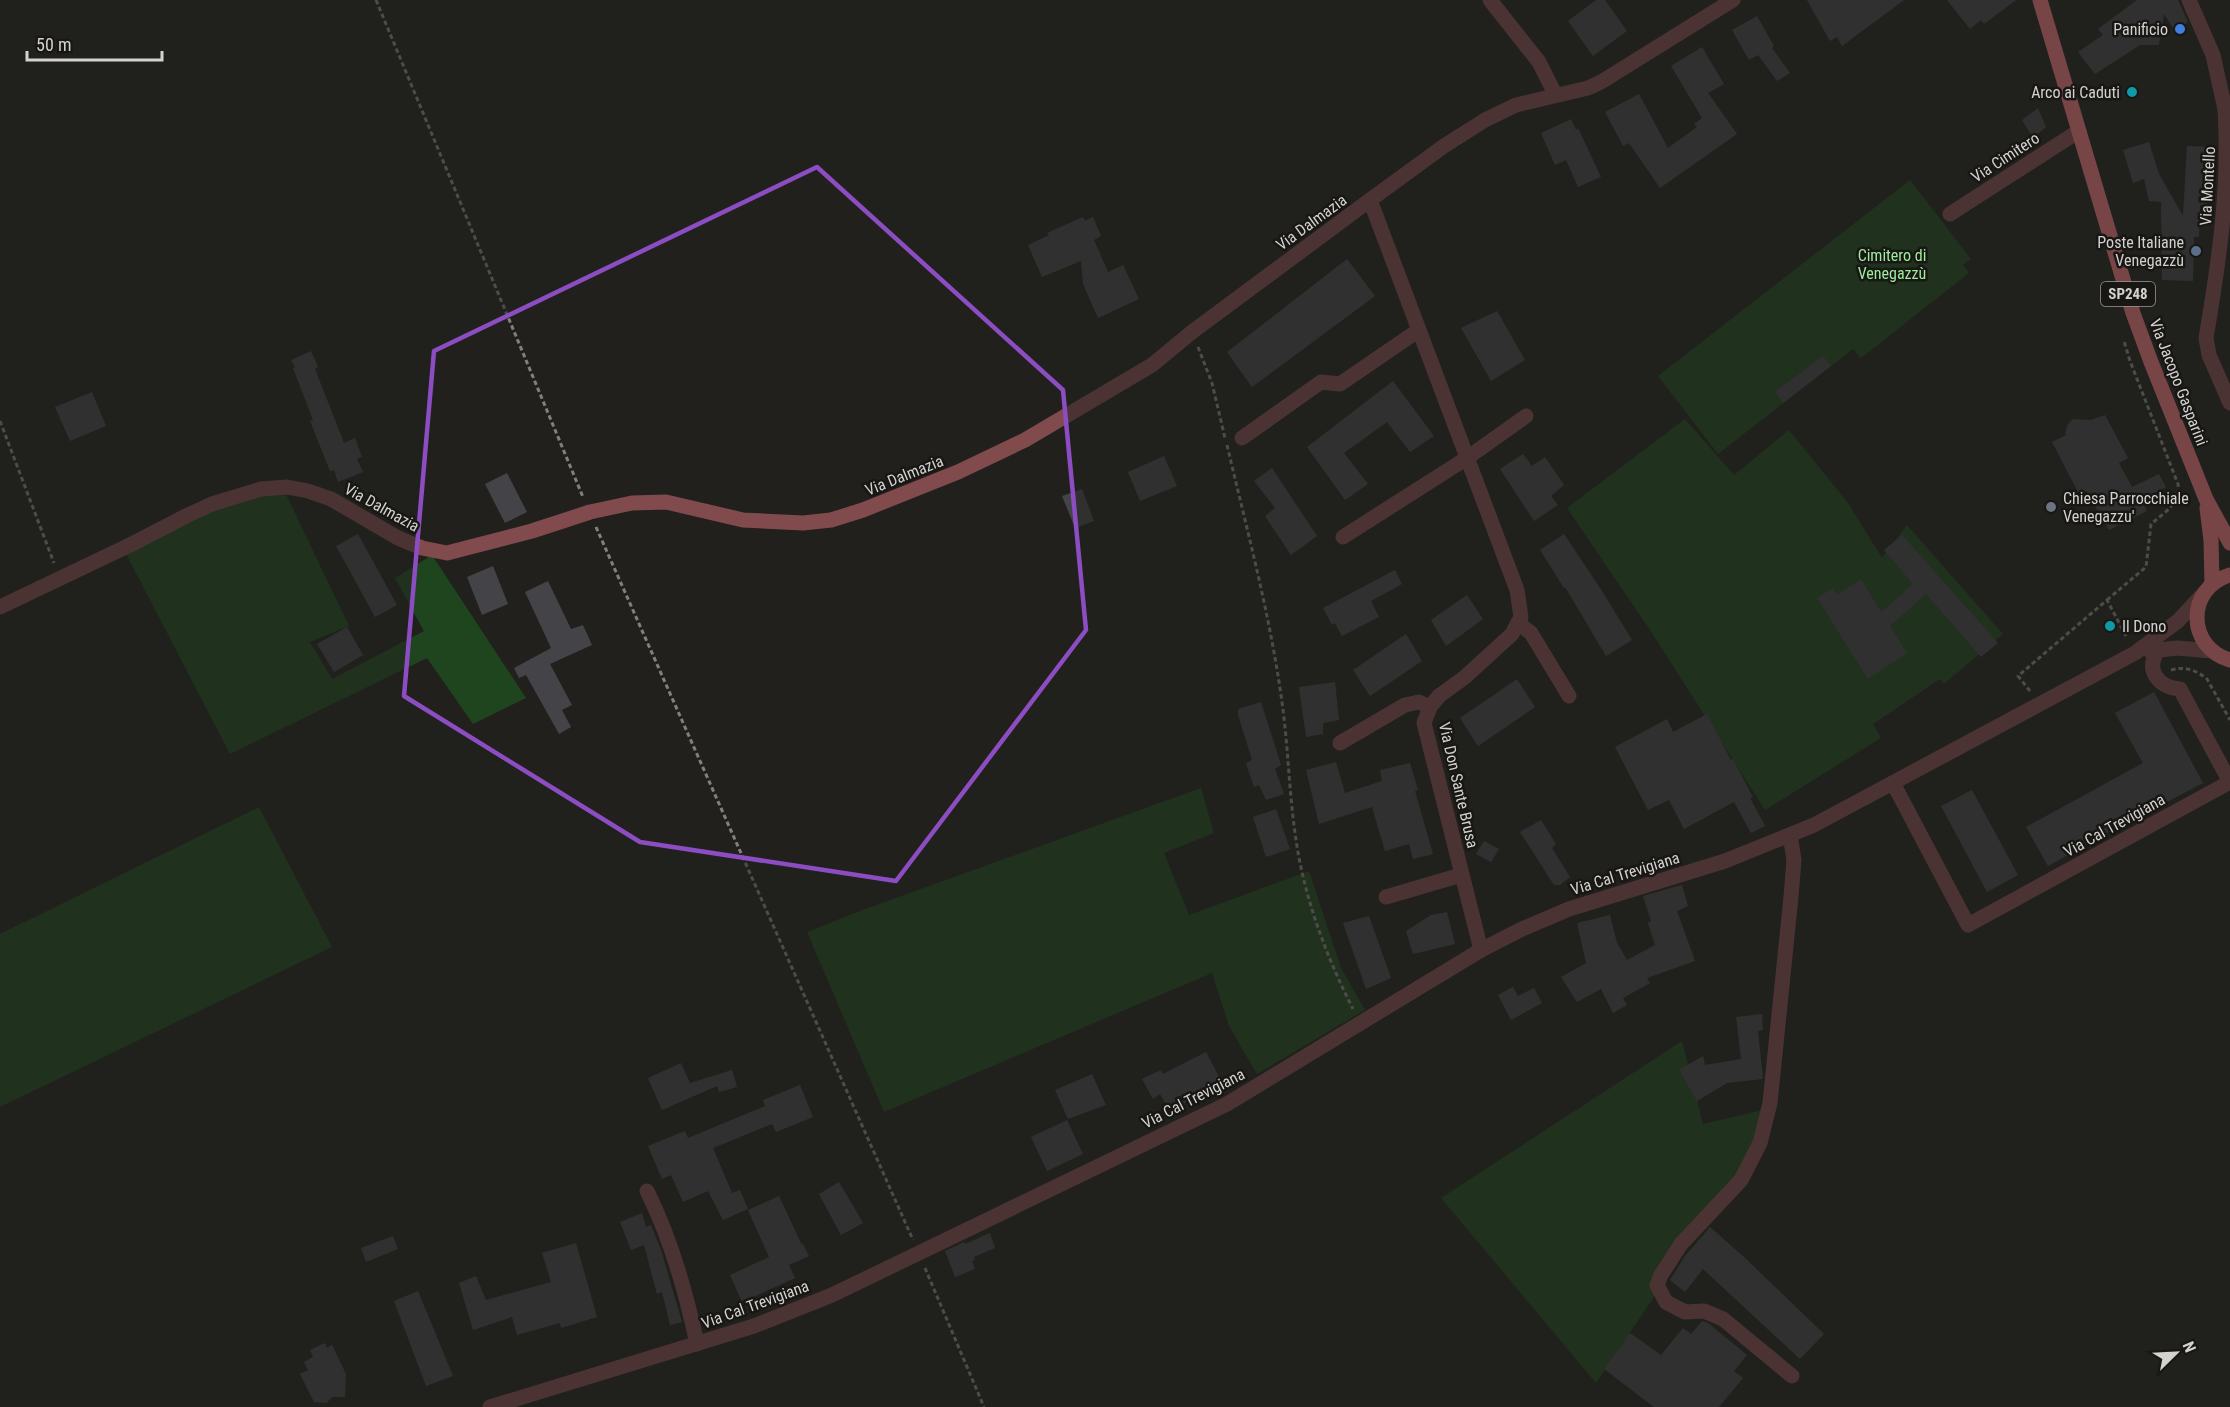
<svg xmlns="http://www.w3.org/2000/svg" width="2230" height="1407" font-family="'Roboto Condensed',sans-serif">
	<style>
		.green { fill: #1f451f }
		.building { fill: #444448 }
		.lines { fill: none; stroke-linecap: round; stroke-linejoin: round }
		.path { stroke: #81807e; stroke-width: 3; stroke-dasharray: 4.5 3; stroke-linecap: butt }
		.minor { stroke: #814b4e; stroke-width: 15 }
		.major { stroke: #e2717b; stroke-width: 15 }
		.marked { fill: none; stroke: #8d4dc2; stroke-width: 4.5; stroke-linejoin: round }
		.shop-dot { fill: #3f7fe0; stroke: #181714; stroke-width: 2 }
		.culture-dot { fill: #0f9aa8; stroke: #181714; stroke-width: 2 }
		.service-dot { fill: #5c6f8a; stroke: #181714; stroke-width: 2 }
		.worship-dot { fill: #6b7280; stroke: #181714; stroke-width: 2 }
		.labels { text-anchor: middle; stroke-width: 5; stroke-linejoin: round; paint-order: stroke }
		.shield { fill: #181714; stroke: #9b9a98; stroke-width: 1.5 }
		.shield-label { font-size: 15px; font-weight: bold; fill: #d3d2d0 }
		.poi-label { font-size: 16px; fill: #d3d2d0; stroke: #181714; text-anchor: end }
		.street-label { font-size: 16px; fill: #d3d2d0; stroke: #181714 }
		.park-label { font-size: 16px; fill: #9ded9c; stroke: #181714 }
	</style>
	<rect width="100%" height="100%" fill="#21201d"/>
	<g class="green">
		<path d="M1910,180L1971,259L1963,265L1969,273L1861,358L1853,349L1718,454L1658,376Z"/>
		<path d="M1685,419L1734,475L1789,430L1848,503L1882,558L1907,525L2003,634L1944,684L1940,679L1873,724L1881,738L1765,810L1650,630L1567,508Z"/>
		<path d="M283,488L349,626L310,642L332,679L424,631L395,578L432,555L526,698L473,724L427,658L230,754L123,548L208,504Z"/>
		<path d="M1201,788L1214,833L1164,853L1189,915L1309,871L1341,968L1365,1010L1257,1074L1229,1026L1212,973L884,1112L807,932L857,912Z"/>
		<path d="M259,807L332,947L0,1107V934Z"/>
		<path d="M1682,1041L1703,1124L1776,1107L1746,1160L1596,1383L1441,1198Z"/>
	</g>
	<g class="building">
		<path d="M1596,0H1605L1627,31L1593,56L1568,21Z"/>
		<path d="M1807,0H1904L1842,46L1837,37L1830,41Z"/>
		<path d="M1947,0H2016L1984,24L1981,20L1970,29Z"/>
		<path d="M2137,0H2178L2188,22L2175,31L2164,14L2159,45H2140L2095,74L2078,52L2103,35L2098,29Z"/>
		<path d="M1757,16L1774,46L1772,48L1790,73L1777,81L1758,55L1749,60L1732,30Z"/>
		<path d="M1702,47L1724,84L1708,93L1737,134L1660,188L1629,143L1623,146L1605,112L1639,94L1668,148L1697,127L1694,124L1702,118L1671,66Z"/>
		<path d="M2038,108L2046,127L2033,138L2022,120Z"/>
		<path d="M1571,119L1576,130L1578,128L1601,177L1578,187L1566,160L1555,165L1541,133Z"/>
		<path d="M2149,142L2159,174L2183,216L2187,146L2213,147L2212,160H2209L2207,206L2200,205L2199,237H2194L2193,281L2162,280L2161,202L2149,201L2144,179L2133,183L2123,150Z"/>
		<path d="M1083,217L1085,221L1093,217L1101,236L1094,240L1108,272L1123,265L1139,299L1098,318L1083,284L1081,261L1042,277L1028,245L1049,235L1047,233Z"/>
		<path d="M1347,259L1375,296L1252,387L1227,352Z"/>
		<path d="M1497,311L1525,360L1491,381L1461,328Z"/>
		<path d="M311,351L318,367L315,369L344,443L355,438L362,457L357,459L363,472L338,482L334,470L330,471L310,421L313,420L293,368L295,367L291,360Z"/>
		<path d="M1823,356L1831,366L1783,403L1775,392Z"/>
		<path d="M1393,381L1434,436L1410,452L1387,422L1344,453L1368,484L1345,500L1307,447Z"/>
		<path d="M92,392L106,426L70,441L55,407Z"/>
		<path d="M2105,415L2128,458L2119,463L2132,487L2159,474L2166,487L2141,499L2147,511L2109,530L2086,491L2079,494L2052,442L2066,435L2065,433L2068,424L2073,419L2091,420Z"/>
		<path d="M1523,454L1532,466L1545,457L1564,485L1551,496L1558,505L1534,521L1500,469Z"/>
		<path d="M1164,456L1177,486L1140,501L1128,472Z"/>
		<path d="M1272,468L1317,536L1291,555L1265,516L1275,508L1254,481Z"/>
		<path d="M507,473L527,512L505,523L485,484Z"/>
		<path d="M1082,489L1094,521L1075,528L1062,496Z"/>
		<path d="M358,534L397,605L375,617L336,546Z"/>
		<path d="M1564,534L1602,591L1632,640L1606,656L1565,587L1564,588L1540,550Z"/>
		<path d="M1902,535L1998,643L1981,657L1926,594L1890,626L1907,653L1868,679L1817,598L1833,588L1837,595L1861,579L1881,612L1913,584L1884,550Z"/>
		<path d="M493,566L508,604L482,615L467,577Z"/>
		<path d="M1395,570L1402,584L1371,601L1379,617L1342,636L1335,623L1332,625L1323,608Z"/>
		<path d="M548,581L571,629L583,625L592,645L550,664L572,705L562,710L571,727L559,734L526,675L519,678L514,668L551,648L525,592Z"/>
		<path d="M1467,595L1483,619L1446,646L1431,620Z"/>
		<path d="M347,627L363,655L334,672L317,644Z"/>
		<path d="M1406,634L1422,661L1370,696L1353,670Z"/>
		<path d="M1517,679L1535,707L1478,746L1460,718Z"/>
		<path d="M1335,682L1339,720L1323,723V734L1306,737L1299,687Z"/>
		<path d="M2154,692L2203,783L2165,803L2164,801L2048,866L2026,827L2143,763L2115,713Z"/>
		<path d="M1261,702L1281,765L1275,769L1284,794L1266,800L1259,785L1254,787L1246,763L1252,760L1238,715V709Z"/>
		<path d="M1707,714L1731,760L1733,759L1753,797L1750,798L1765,826L1751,833L1734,802L1684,829L1669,800L1648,810L1615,747L1667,719L1673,732Z"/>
		<path d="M1336,762L1345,793L1382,781L1380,770L1410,763L1418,790L1415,791L1433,854L1413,859L1409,844L1385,851L1372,807L1319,824L1306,770Z"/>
		<path d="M1972,790L2018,875L1987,892L1941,806Z"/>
		<path d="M1276,809L1290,849L1266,857L1253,817Z"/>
		<path d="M1541,820L1556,844L1552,848L1570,877L1560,885H1554L1520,832Z"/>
		<path d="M1484,841L1499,849L1491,862L1476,854Z"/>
		<path d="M1682,885L1688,906L1677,911L1695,961L1647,978L1650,983L1623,998L1627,1005L1613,1013L1601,989L1577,1002L1561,977L1586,963L1577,923L1610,915L1617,943L1627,960L1655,945L1648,923L1651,921L1643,896Z"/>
		<path d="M1447,912L1455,944L1413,954L1406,931L1431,915Z"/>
		<path d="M1369,916L1391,978L1366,989L1343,923Z"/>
		<path d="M1513,987L1518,996L1534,988L1542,1003L1511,1020L1498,995Z"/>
		<path d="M1762,1014L1763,1030L1758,1031L1763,1079L1727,1083L1697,1101L1679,1070L1703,1056L1705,1065L1741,1059L1736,1017Z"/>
		<path d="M1206,1052L1225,1088L1200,1101L1197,1096L1170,1111L1160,1094L1153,1099L1142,1079L1161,1070L1163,1074Z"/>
		<path d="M681,1063L690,1083L732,1070L737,1087L719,1092L717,1086L662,1110L648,1078Z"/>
		<path d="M1092,1074L1106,1105L1068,1119L1055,1090Z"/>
		<path d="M800,1085L813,1117L776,1132L772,1124L713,1148L732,1193L740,1190L748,1209L723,1220L708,1191L683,1202L671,1175L662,1179L648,1146L685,1131L688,1138L765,1106L763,1100Z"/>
		<path d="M1067,1120L1083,1154L1047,1171L1031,1137Z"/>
		<path d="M839,1182L863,1223L841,1235L819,1194Z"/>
		<path d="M779,1196L802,1245L803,1244L809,1256L789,1265L795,1278L742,1302L730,1275L769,1257L748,1210Z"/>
		<path d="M642,1213L646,1227L651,1225L661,1250L682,1322L670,1325L662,1292L657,1294L644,1245L631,1250L620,1222Z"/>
		<path d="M1710,1227L1745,1258L1824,1334L1800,1359L1703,1269L1685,1292L1670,1280L1685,1256Z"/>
		<path d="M990,1233L995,1248L974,1257L975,1260L972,1261L975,1269L955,1277L945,1251L964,1242L965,1244Z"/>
		<path d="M393,1236L398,1249L366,1262L361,1248Z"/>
		<path d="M576,1243L597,1317L561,1328L560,1323L517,1335L512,1317L473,1330L459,1283L476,1276L486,1300L551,1282L542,1253Z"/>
		<path d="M418,1291L453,1376L426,1386L394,1301Z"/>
		<path d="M1702,1321L1708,1323L1747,1355L1734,1371L1743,1378L1719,1407H1654L1604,1369L1630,1333L1661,1355L1683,1328L1691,1334Z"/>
		<path d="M325,1343L327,1348L332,1345L346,1374L345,1397H333L326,1403L314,1402L300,1374L308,1370L304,1362L313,1357L310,1350Z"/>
	</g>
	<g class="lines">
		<g class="path">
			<path d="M376,0L583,497"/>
			<path d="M1198,347L1212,383L1225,438"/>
			<path d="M0,421L54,563"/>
			<path d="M1227,445C1247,530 1270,615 1282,702C1288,745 1289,790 1295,833C1303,894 1325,954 1353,1009"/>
			<path d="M596,527L913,1240"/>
			<path d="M2107,600L2146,567L2151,524C2164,513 2181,503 2178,484L2130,361L2124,341"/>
			<path d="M2171,670C2185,666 2196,670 2207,679L2230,720"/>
			<path d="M2030,691L2018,676L2107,600L2127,638"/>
			<path d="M925,1268L984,1407"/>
		</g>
		<g class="minor">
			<path d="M1490,0L1539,62L1555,94"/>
			<path d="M2189,0L2213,55L2225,109L2230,111"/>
			<path d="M2225,109C2230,186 2219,262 2206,338L2209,355L2230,403"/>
			<path d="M1370,200L1517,590L1521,617L1512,634L1465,677L1439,696L1430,707L1424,723L1481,950"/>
			<path d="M1950,214L2079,131"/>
			<path d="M1242,438L1321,382L1340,384L1419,330"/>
			<path d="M1343,537L1467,458L1526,416"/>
			<path d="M0,607L132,544L188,515L212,504L261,489L287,487L308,491L331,499L398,538L422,548L447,553L532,531L590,512L632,503L666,502L743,520L803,523L831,520L863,510L958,472L1025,440L1152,365L1192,332L1370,200L1444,146L1485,120L1516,105L1588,88L1601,82L1733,0"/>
			<path d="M1518,623L1531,633L1569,696"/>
			<path d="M2159,649C2144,670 2158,687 2180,689L2230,782"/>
			<path d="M2150,651L2177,648L2212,651"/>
			<path d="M1340,743L1405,705L1419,702L1430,707"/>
			<path d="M1893,783L1968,925L2230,782"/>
			<path d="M1790,835L1794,860L1791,897L1770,1103L1760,1143L1741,1180L1681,1244L1661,1275L1657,1285L1666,1302L1685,1312L1704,1311L1723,1319L1792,1376"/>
			<path d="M1386,897L1461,875"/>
			<path d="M647,1191C671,1239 686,1292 697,1344"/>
			<path d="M490,1407L754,1326L832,1295L1227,1104L1481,950L1522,929L1569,909L1725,861L1814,825L2135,653L2178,621L2203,594"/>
		</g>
		<g class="major">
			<path d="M2040,0L2133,313L2151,362L2206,499L2230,543"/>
			<path d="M2207,508L2211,540L2212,584"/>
			<path d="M2230,575C2186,588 2186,647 2230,660"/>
		</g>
	</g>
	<path d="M0 0H2230V1407H0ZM817,167L1063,390L1086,630L896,881L640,842L404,696L434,351Z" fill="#21201d" fill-opacity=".55" fill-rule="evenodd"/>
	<path class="marked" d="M817,167L1063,390L1086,630L896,881L640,842L404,696L434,351Z"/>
	<circle class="shop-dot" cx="2180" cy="29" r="6"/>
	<g class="culture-dot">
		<circle cx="2132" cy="92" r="6"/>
		<circle cx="2110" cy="626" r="6"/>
	</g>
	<circle class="service-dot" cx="2196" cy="251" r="6"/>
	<circle class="worship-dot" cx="2051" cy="507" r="6"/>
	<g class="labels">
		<rect class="shield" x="2101" y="282" width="54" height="24" rx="4.5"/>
		<g class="shield-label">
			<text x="2128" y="299">SP248</text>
		</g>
		<g class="poi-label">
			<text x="2168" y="35">Panificio</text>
			<text x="2120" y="98">Arco ai Caduti</text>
			<text x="2184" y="248">Poste Italiane<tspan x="2184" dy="18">Venegazzù</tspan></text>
			<text x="2063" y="504" text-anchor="start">Chiesa Parrocchiale<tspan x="2063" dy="18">Venegazzu'</tspan></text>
			<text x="2122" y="632" text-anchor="start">Il Dono</text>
		</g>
		<g class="street-label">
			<text transform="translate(2005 157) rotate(-33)" y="6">Via Cimitero</text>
			<text transform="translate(2207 186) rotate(-87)" y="6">Via Montello</text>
			<text transform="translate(1311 222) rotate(-36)" y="6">Via Dalmazia</text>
			<text transform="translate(2179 382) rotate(69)" y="6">Via Jacopo Gasparini</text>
			<text transform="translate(904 475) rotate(-22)" y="6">Via Dalmazia</text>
			<text transform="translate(382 507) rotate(29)" y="6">Via Dalmazia</text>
			<text transform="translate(1459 785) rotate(77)" y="6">Via Don Sante Brusa</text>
			<text transform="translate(2114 825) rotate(-29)" y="6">Via Cal Trevigiana</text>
			<text transform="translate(1625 873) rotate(-17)" y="6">Via Cal Trevigiana</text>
			<text transform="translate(1193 1098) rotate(-27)" y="6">Via Cal Trevigiana</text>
			<text transform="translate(755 1304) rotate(-20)" y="6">Via Cal Trevigiana</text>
		</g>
		<g class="park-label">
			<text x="1892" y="261">Cimitero di<tspan x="1892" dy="18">Venegazzù</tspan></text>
		</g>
	</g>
	<g transform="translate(2176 1353) rotate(66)" stroke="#181714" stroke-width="4.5" paint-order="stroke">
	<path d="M0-4.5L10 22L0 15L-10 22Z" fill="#d3d2d0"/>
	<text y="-9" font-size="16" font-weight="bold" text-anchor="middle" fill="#d3d2d0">N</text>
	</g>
	<path d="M27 51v9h135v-9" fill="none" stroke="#d3d2d0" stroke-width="3"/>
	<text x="36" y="51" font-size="18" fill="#d3d2d0" stroke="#181714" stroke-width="4.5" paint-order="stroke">50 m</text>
</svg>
